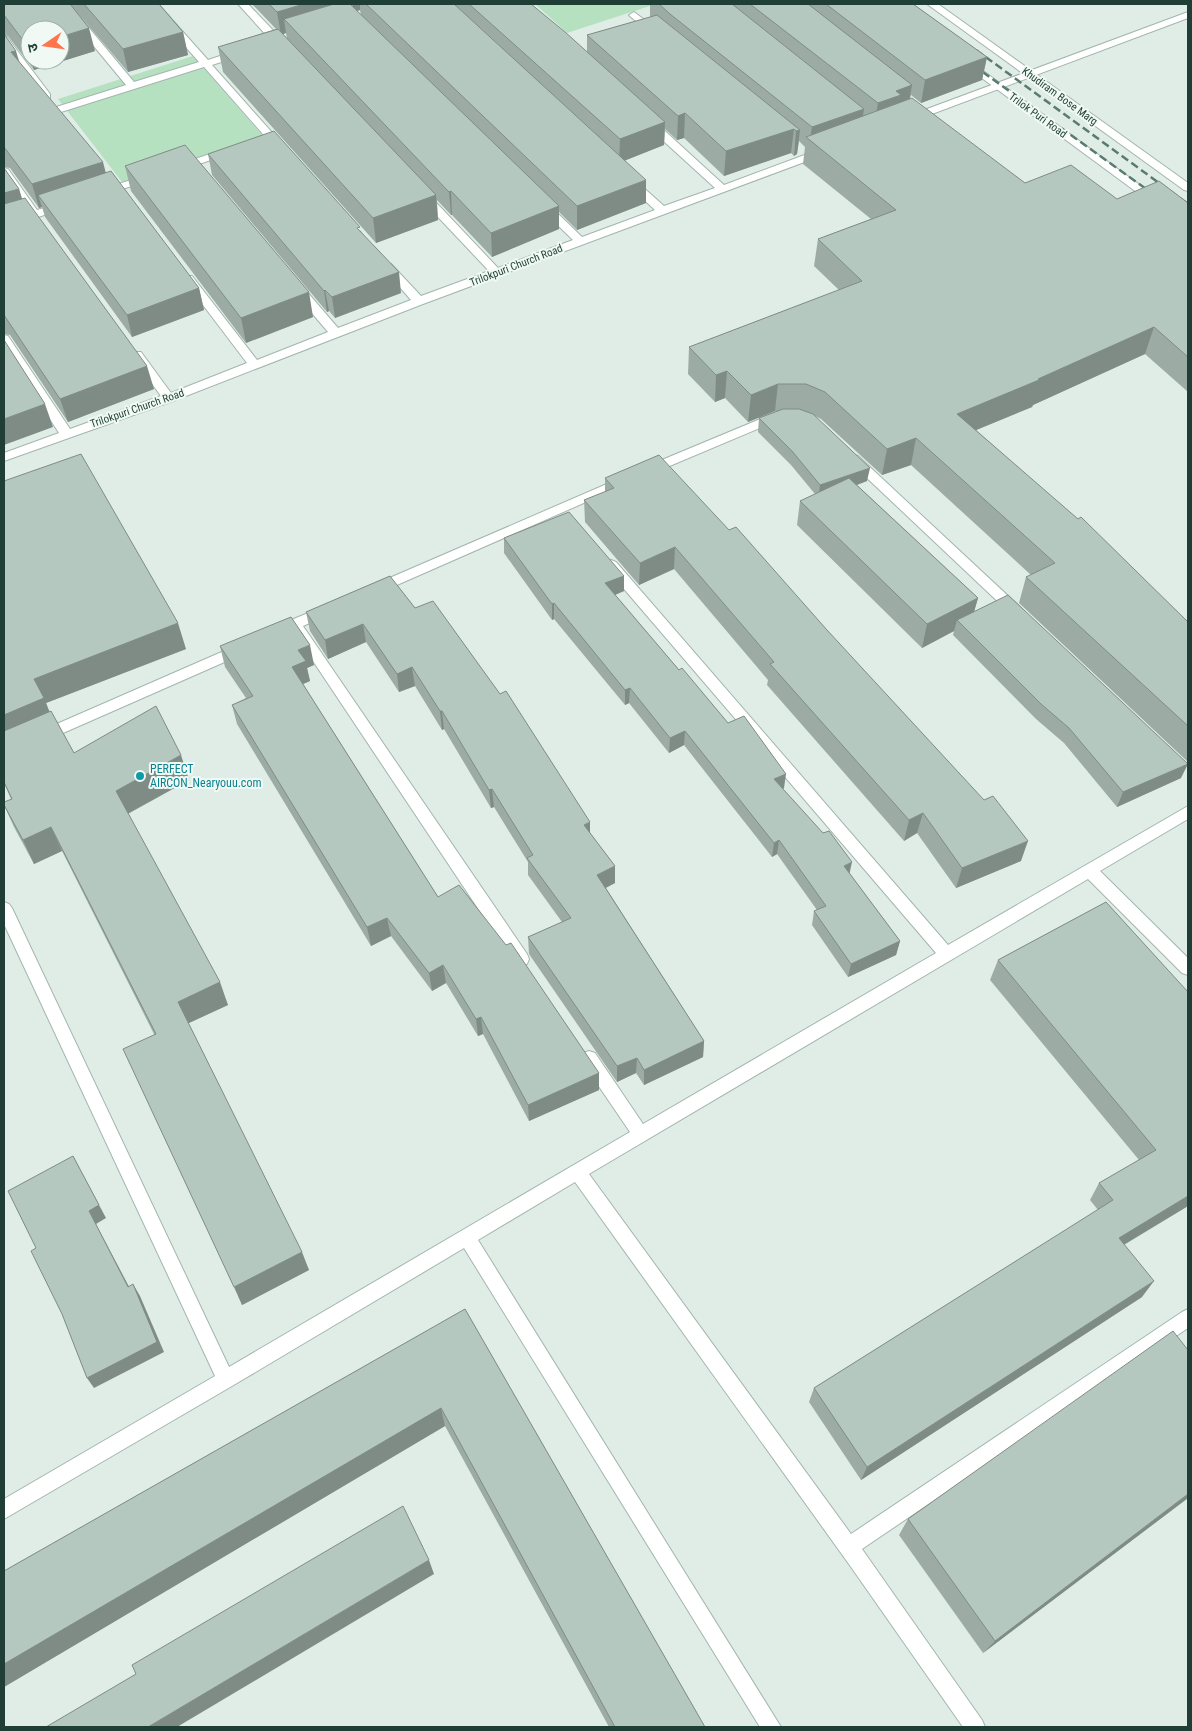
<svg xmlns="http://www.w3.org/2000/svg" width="1192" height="1731" font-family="'Roboto Condensed','Noto Sans Devanagari',sans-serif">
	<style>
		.green { fill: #b6e1c1 }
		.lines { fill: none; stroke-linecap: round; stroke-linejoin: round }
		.minor-casing { stroke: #a2b5ae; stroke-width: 2 }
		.tertiary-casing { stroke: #a2b5ae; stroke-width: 2 }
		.minor { fill: #fff; fill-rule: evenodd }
		.tertiary { fill: #fff; fill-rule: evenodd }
		.rail { stroke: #597b71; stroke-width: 2.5; stroke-dasharray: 8 4; stroke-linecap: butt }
		.wall { fill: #9caca5; fill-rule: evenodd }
		.shaded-wall { fill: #7f8c86 }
		.building { fill: #b5c8c0; stroke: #7f8c86 }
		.culture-dot { fill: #0f9aa8; stroke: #f1f9f5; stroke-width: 2 }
		.labels { text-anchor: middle; stroke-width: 4; stroke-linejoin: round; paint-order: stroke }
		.far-street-label { font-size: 11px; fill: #1f3f36; stroke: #f1f9f5 }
		.culture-label { font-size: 12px; fill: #0d838f; stroke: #f1f9f5; text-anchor: start }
	</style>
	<rect width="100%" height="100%" fill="#e0ede7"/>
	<g class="green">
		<path d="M535,4H656L567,33Z"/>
		<path d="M193,56L263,136L122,182L58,99Z"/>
	</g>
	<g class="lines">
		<g class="minor-casing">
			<g id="minor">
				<path d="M59,4H69L134,82L199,62L148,4H158L208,60L235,51H243V55L212,65L285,147L284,149H276L204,67L61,112H53L52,110L53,108L126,85Z"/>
				<path d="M238,4H248L285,43V47H277Z"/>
				<path d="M634,12L659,31V35H653L631,17L629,15Z"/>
				<path d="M1188,12V18L916,120H908L907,118L908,116Z"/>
				<path d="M4,36L7,37L50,94V98H42L4,46Z"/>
				<path d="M651,121L655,122L724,185L818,150L822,149L827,152L826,154L423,304L173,401L4,461V453L59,433L4,348V335L8,336L70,429L161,396L133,358L131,355L133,352H141L171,393L247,363L184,280L182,278L184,276H192L257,360L328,332L294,292L292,289L294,286H302L338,328L411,300L383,268L381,266L383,264H391L421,296L489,271L420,198L419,196L420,194H428L498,268L573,240L542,210L541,208L542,206H550L582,237L655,210L628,185L627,183L628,181H636L664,206L715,188L647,126L646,124Z"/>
				<path d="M228,148L233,151L232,153L181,170L176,167L177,165Z"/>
				<path d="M4,168L8,169L37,210L62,203L67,206L66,208L4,228V221L28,213L4,178Z"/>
				<path d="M147,175L151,176L152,178L151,180L103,195L98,192L99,190Z"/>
				<path d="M777,412L781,413L783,416L781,419L653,473H645L643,470L645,467Z"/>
				<path d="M854,455L858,456L1021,608L1023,611L1021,614H1011L850,462L848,459Z"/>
				<path d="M623,477L629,481L627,484L381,592H371L369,589L371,586Z"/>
				<path d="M611,560L616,562L948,945L1188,806V819L1100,871L1188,958V975L1182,973L1088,879L589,1174L851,1534L1182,1312L1188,1309V1328L862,1549L982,1720L985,1727H963L851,1567L575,1182L478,1240L781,1727H760L464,1248L232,1386L4,1519V1499L215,1376L4,924V902L9,904L12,908L229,1367L630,1132L583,1063L581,1058L583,1053L589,1051L595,1053L643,1124L936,953L606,568L604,565L606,562Z"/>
				<path d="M325,606L330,608L332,611L330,614L303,626L527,954L529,959L527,964L521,966L515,964L293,631L277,637L272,636L270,632L272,628Z"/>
				<path d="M240,644L245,645L247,649L245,653L4,759V747Z"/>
			</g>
		</g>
		<g class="tertiary-casing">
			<g id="tertiary">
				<path d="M927,4H938L1188,183V191L1184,190Z"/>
				<path d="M968,60L1188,220V228L1184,227L964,65L963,63Z"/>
			</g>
		</g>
		<use href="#minor" class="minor"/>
		<use href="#tertiary" class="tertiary"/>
		<g class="rail">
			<path d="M976,50L1188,204"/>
			<path d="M973,65L1156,196"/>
		</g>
	</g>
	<g class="wall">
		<path d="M4,4L95,51L34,70L8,36L4,35L19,62L106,173L199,288L204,310L132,337L45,217L42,207L39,208L10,168L4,167ZM30,30L60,60H30Z"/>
		<path d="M70,4H159L183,32L188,55L128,72Z"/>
		<path d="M252,4H531L587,52V35L650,17V4H913L987,57L982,80L921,103L911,95L910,99L1025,183L1117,199L1188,203V392L1145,354L1033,405L1032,407L976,430L1188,622V762L1019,603L1026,577L1031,575L911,465L882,475L821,419L815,416L867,481L857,485L978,598L974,612L1181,778L1117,807L1064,743L1036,719L953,635L954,631L922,648L797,525L800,501L815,494L791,465L758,432L759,418L777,411H775L748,422L725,398L715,402L688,374L689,347L839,290L814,266L818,239L871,219L803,164L805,147L799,141L797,154L794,156L791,153L724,176L684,138L677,140L665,129L664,145L625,160L646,203L577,230L559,212V229L492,257L452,215H451L437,200L438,220L376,243L223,72L218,47L276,29ZM360,10L361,15L357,11ZM286,33L287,39L283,34Z"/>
		<path d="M208,154L361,231L401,293L335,318L329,311L327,312L212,175Z"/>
		<path d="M125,166L313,317L246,343L131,191Z"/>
		<path d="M4,168L19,189L22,199L154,389L68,422L10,335L4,334Z"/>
		<path d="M605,478L1021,861L956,888L917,833L904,841L767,685L768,680L674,569L639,585L585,522L584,500L605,492Z"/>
		<path d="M4,481L186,649L46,703L49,711L74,753L189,780L128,814L228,1005L188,1023L309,1270L242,1305L154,1034L62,851L34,864L14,827L4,805L11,799L4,783Z"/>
		<path d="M504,538L624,576V591L615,595L679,670L728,723L784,788L783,789L850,874L900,941L896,955L848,977L812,925L814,911L817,910L777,854L772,857L684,745L669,753L629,703L625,705L554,619L552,620L504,553Z"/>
		<path d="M390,576L590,833L615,866V883L606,888L704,1041L703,1057L644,1085L636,1073L617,1082L529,954L528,937L562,922L528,875V862L494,807L491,808L444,729L442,730L415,686L399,692L366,642L328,659L310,631L306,612Z"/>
		<path d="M220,646L314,665L307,668L310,681L303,684L438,897L599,1073V1090L529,1121L483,1034L478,1036L446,983L432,991L391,936L371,946L237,724L232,705L246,698L225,667Z"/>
		<path d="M1106,902L1188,1206L1124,1245L1142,1297L861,1480L809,1402L814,1388L1098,1210L1090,1200L1099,1183L1139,1160L990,980L998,960Z"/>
		<path d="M465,1309L705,1727H609L445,1426L4,1687V1571Z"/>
		<path d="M1188,1498L983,1653L899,1535L908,1519Z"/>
	</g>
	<g class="shaded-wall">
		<path d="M304,4H339L284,19L286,33L281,35L277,12Z"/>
		<path d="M353,4H360V10L353,12Z"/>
		<path d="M89,28L95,51L34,70L31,60H60V37Z"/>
		<path d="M183,32L188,55L128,72L123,49Z"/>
		<path d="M30,46V55L28,47Z"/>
		<path d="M16,51L23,74L11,52Z"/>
		<path d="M987,57L982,80L921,103L925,80Z"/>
		<path d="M912,85L908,108L874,126L878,103L896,91Z"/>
		<path d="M864,109L861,131L810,140L812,127Z"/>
		<path d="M685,113L684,138L677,140L678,116Z"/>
		<path d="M665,122L664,145L619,163L620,139Z"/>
		<path d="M794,129L791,153L724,176L726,151Z"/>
		<path d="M800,130L797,154L794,156L796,131Z"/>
		<path d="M103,162L109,185L38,195L42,207L39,208L32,184Z"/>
		<path d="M646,180V203L577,230V206Z"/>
		<path d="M19,189L26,212L4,219V193Z"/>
		<path d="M451,191L452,215H451L449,192Z"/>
		<path d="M436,195L438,220L376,243L373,218Z"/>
		<path d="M559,206V229L492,257L491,233Z"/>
		<path d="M399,272L401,293L335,318L332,297Z"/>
		<path d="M199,288L204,310L132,337L127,315Z"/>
		<path d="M325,290L329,311L327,312L324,291Z"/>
		<path d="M309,292L313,317L246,343L241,318Z"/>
		<path d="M1154,327L1145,354L1033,405L1032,407L952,440L957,414Z"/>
		<path d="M147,366L154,389L68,422L60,399Z"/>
		<path d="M727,371L725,398L715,402L716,375Z"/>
		<path d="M778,384L775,411L748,422L751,395Z"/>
		<path d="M45,404L53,427L4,445V419Z"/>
		<path d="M916,438L911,465L882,475L887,449Z"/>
		<path d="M870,468L867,481L818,499L820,485Z"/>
		<path d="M675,547L674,569L639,585L640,563Z"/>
		<path d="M624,576V591L605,599V583Z"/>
		<path d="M978,598L971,622L957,620L954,631L922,648L927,624Z"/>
		<path d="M554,603V619L552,620V604Z"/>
		<path d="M178,623L186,649L46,703L54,723L4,745V715L34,679Z"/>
		<path d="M363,624L366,642L328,659L325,640Z"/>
		<path d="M310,645L314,665L307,668L310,681L296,687L292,667L298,650Z"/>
		<path d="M412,667L415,686L399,692L397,674Z"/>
		<path d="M630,688L629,703L625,705V690Z"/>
		<path d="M440,711H442L444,729L442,730Z"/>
		<path d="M685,731L684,745L669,753L670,738Z"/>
		<path d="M181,755L189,780L125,815L116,791Z"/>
		<path d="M1188,764L1181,778L1117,807L1123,792Z"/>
		<path d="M786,774L784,788L772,794L774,779Z"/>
		<path d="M492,789L494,807L491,808L489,790Z"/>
		<path d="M923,813L917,833L904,841L909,820Z"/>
		<path d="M590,822V840L584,825Z"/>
		<path d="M51,827L62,851L34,864L23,840Z"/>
		<path d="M779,840L777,854L772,857L774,843Z"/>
		<path d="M1028,841L1021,861L956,888L962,868Z"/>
		<path d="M852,862L849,876L844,866Z"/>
		<path d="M615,866V883L597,892V875Z"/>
		<path d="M387,918L391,936L371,946L367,927Z"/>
		<path d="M900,941L896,955L848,977L851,964Z"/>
		<path d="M443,965L446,983L432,991L429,973Z"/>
		<path d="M220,982L228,1005L187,1024L178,1002Z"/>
		<path d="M481,1017L483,1034L478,1036L476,1019Z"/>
		<path d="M704,1041L703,1057L644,1085V1070Z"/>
		<path d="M637,1058L636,1073L617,1082V1066Z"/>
		<path d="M599,1073V1090L529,1121L528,1105Z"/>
		<path d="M73,1156L106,1218L96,1224L135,1298L128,1287L89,1211Z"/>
		<path d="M1188,1196V1206L1108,1254L1119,1238Z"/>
		<path d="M302,1252L309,1270L242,1305L234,1287Z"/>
		<path d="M1154,1281L1142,1297L861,1480L867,1467Z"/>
		<path d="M133,1284L140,1296L164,1352L94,1388L87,1378Z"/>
		<path d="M441,1408L445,1426L4,1687V1664Z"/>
		<path d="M1188,1494V1498L983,1653L995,1641Z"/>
		<path d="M429,1560L434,1574L177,1727H148Z"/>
	</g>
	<g class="building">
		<path d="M4,4H70L89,28L60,37V30H30V46L28,47L4,15Z"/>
		<path d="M84,4H159L183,32L123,49Z"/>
		<path d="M269,4H304L277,12Z"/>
		<path d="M334,4H350L559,206L491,233L451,191L449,192L284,19Z"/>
		<path d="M366,4H454L646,180L577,206Z"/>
		<path d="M469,4H531L565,32L665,122L620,139Z"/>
		<path d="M659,4H732L864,109L812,127L670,14Z"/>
		<path d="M750,4H808L912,85L896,91L901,95L878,103Z"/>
		<path d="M826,4H913L987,57L925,80Z"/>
		<path d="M657,15L800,130L796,131L794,129L726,151L685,113L678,116L587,35Z"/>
		<path d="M278,29L436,195L373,218L218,47Z"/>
		<path d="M4,34L16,51L11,52L103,162L32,184L4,147Z"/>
		<path d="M912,98L1025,183L1071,165L1117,199L1159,181L1188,203V357L1154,327L1038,379L1039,380L957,414L1078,519L1081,517L1188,622V726L1026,577L1055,563L916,438L887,449L825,392L806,384H778L751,395L727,371L716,375L689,347L862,281L818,239L896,210L806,137Z"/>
		<path d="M274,131L360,227L357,228L399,272L332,297L325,290L324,291L208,154Z"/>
		<path d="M185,145L309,292L241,318L125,166Z"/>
		<path d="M4,168L19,189L4,193Z"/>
		<path d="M111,171L199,288L127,315L38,195Z"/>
		<path d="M25,198L147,366L60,399L4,315V204Z"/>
		<path d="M4,340L45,404L4,419Z"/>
		<path d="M783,409H799L813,414L870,468L820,485L792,451L759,418Z"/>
		<path d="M81,454L178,623L34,679L44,698L4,715V481Z"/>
		<path d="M659,455L729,530L736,527L827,630L984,800L993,796L1028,841L962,868L923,813L909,820L770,664L774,662L675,547L640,563L584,500L614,488L605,478Z"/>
		<path d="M849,478L978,598L927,624L800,501Z"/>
		<path d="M569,512L624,576L605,583L679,670L682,668L728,723L744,716L786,774L774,779L823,833L829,831L852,862L844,866L900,941L851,964L814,911L826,906L779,840L774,843L685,731L670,738L630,688L625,690L554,603L552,604L504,538Z"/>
		<path d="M390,576L415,608L433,601L500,694L506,691L590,822L584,825L615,866L597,875L704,1041L644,1070L637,1058L617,1066L528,937L571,918L527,858L533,855L492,789L489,790L442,711H440L412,667L397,674L363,624L325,640L306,612Z"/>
		<path d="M1008,595L1188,764L1123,792L1069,728L1041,704L957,620Z"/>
		<path d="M291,617L310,645L298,650L306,661L292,667L438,897L459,885L506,945L511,943L599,1073L528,1105L481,1017L476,1019L443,965L429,973L387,918L367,927L232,705L253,696L220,646Z"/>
		<path d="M156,706L181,755L116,791L220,982L178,1002L302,1252L234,1287L123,1049L156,1034L51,827L23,840L4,805V802L12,799L4,782V731L51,711L74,753Z"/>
		<path d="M1106,902L1188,992V1196L1119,1238L1154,1281L867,1467L814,1388L1113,1200L1099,1183L1156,1150L998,960Z"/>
		<path d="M73,1156L99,1205L89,1211L128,1287L133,1284L157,1342L87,1378L62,1314L31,1251L36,1248L8,1191Z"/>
		<path d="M465,1309L705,1727H615L441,1408L4,1664V1571Z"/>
		<path d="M1173,1331L1188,1350V1494L995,1641L908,1519Z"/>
		<path d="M403,1506L429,1560L148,1727H46L136,1674L132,1665Z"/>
	</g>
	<circle class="culture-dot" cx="140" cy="776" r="5"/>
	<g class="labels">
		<g class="far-street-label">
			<text transform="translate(1060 96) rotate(36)" y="4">Khudiram Bose Marg</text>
			<text transform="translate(1038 115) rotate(36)" y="4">Trilok Puri Road</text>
			<text transform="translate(516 265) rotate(-21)" y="4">Trilokpuri Church Road</text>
			<text transform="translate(137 408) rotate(-19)" y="4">Trilokpuri Church Road</text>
		</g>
		<g class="culture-label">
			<text x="150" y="773">PERFECT<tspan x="150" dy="14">AIRCON_Nearyouu.com</tspan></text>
		</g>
	</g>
	<rect width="1192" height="1731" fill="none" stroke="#1f3f36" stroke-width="10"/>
	<g transform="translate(45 45) rotate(257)"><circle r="24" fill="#f1f9f5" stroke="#9dafa9"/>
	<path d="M0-4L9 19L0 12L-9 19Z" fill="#ff754c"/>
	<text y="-8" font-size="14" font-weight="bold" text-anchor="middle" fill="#1f3f36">उ</text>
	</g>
</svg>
